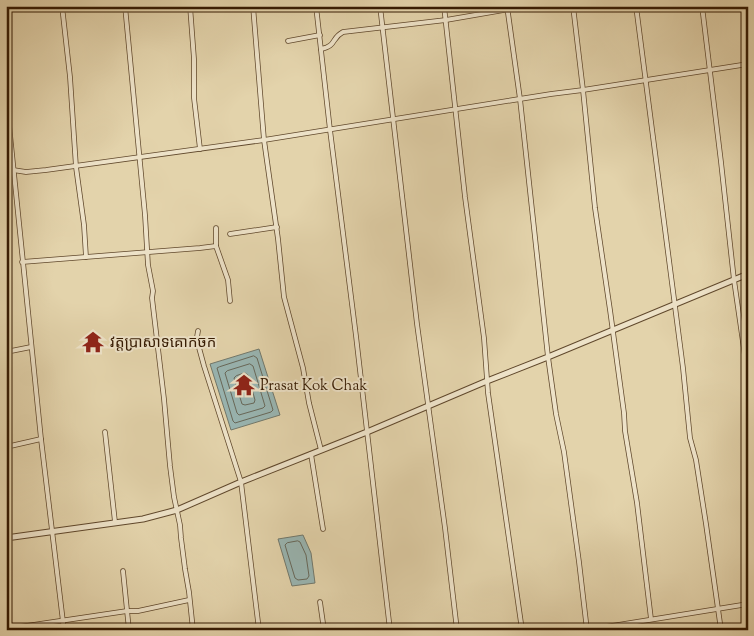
<svg xmlns="http://www.w3.org/2000/svg" width="754" height="636" font-family="'Sorts Mill Goudy','Noto Sans Khmer',serif">
	<style>
		.water { fill: #99b6b3; stroke: #71786c }
		.lines { fill: none; stroke-linecap: round; stroke-linejoin: round }
		.shore { stroke: #67685a; stroke-width: 1 }
		.minor-casing { stroke: #60482c; stroke-width: 5.5 }
		.tertiary-casing { stroke: #60482c; stroke-width: 7 }
		.minor { stroke: #ede2c8; stroke-width: 4 }
		.tertiary { stroke: #ede2c8; stroke-width: 5 }
		.labels { text-anchor: middle; stroke-width: 4; stroke-linejoin: round; paint-order: stroke }
		.poi-label { font-size: 15px; fill: #351a02; stroke: #ede2c8; text-anchor: start }
	</style>
	<rect width="100%" height="100%" fill="#e3d3ab"/>
	<filter id="stains"><feTurbulence type="fractalNoise" baseFrequency=".004" numOctaves="4"/><feColorMatrix values="0 0 0 0 .2 0 0 0 0 .09 0 0 0 0 .02 0 0 0 .5 -.17"/></filter>
	<radialGradient id="worn" r=".72"><stop offset=".6" stop-color="#630" stop-opacity="0"/><stop offset="1" stop-color="#630" stop-opacity=".3"/></radialGradient>
	<g class="water">
		<path d="M259,349L280,415L231,430L210,364Z"/>
		<path d="M303,535L311,553L315,583L292,586L278,539Z"/>
	</g>
	<g class="lines">
		<g class="shore">
			<path d="M254,356L257,358L273,410L271,412L235,423L233,421L217,368L219,367Z"/>
			<path d="M250,364L253,366L265,406L263,408L239,415L237,413L225,373L227,371Z"/>
			<path d="M245,373L248,375L255,400L254,403L245,405L242,404L234,378L236,376Z"/>
			<path d="M298,541L300,542L306,555L309,576L307,579L298,580L295,578L285,545L287,543Z"/>
		</g>
		<g class="minor-casing">
			<g id="minor">
				<path d="M62,6L70,77L76,167L84,225L86,257"/>
				<path d="M125,6L145,215L148,265L153,291L152,298L164,399L170,466L174,497L180,525L181,538L185,569L189,592L193,630"/>
				<path d="M190,6L194,59V98L200,149"/>
				<path d="M253,6L264,140L278,239L284,297L303,368L309,403L321,450"/>
				<path d="M316,6L330,130L356,336L390,630"/>
				<path d="M380,6L417,324L445,528L457,630"/>
				<path d="M444,6L465,197L484,338L488,393L522,630"/>
				<path d="M507,6L520,99L548,357L556,414L564,452L579,562L587,630"/>
				<path d="M573,6L583,90L595,208L610,310L624,413L625,431L637,503L651,619"/>
				<path d="M636,6L683,368L690,438L696,460L706,524L721,630"/>
				<path d="M702,6L721,162L734,280L745,356L748,365"/>
				<path d="M288,41L320,35"/>
				<path d="M321,49C337,46 331,38 343,32L446,20L528,6"/>
				<path d="M6,95L41,439L64,630"/>
				<path d="M6,172L13,170L26,172L46,170L264,140L551,94L583,90L748,64"/>
				<path d="M216,228V246L228,280L230,301"/>
				<path d="M230,234L277,227"/>
				<path d="M22,262L200,248L216,246"/>
				<path d="M198,331L197,337L198,344L204,366L241,482L259,630"/>
				<path d="M6,352L31,347"/>
				<path d="M105,432L115,522"/>
				<path d="M6,447L41,439"/>
				<path d="M311,454L323,529"/>
				<path d="M123,571L129,630"/>
				<path d="M320,602L324,630"/>
				<path d="M6,629L127,611H138L189,600"/>
				<path d="M587,630L748,604"/>
			</g>
		</g>
		<g class="tertiary-casing">
			<path id="tertiary" d="M6,538L143,519L177,510L241,482L367,432L487,381L548,357L748,274"/>
		</g>
		<use href="#minor" class="minor"/>
		<use href="#tertiary" class="tertiary"/>
	</g>
	<defs>
		<g id="temple-bare" transform="scale(1.725)"><path d="M0-6L5-2H3V0L6.5 2.5H4V6H1.5V3h-3V6H-4V2.5H-6.5L-3 0V-2H-5Z" fill="#8f2418" stroke="#ede2c8" stroke-width="2.5" paint-order="stroke"/></g>
	</defs>
	<g fill-rule="evenodd">
		<use href="#temple-bare" x="93" y="342"/>
		<use href="#temple-bare" x="244" y="385"/>
	</g>
	<g class="labels">
		<g class="poi-label">
			<text x="110" y="347">វត្តប្រាសាទគោកចក</text>
			<text x="260" y="390">Prasat Kok Chak</text>
		</g>
	</g>
	<rect width="754" height="636" fill="none" stroke="#e3d3ab" stroke-width="25"/>
	<rect x="8" y="8" width="739" height="621" fill="none" stroke="#351a02" stroke-width="2.5"/>
	<rect x="12" y="12" width="729" height="611" fill="none" stroke="#351a02"/>
	<rect width="100%" height="100%" filter="url(#stains)"/>
	<rect width="100%" height="100%" fill="url(#worn)"/>
</svg>
